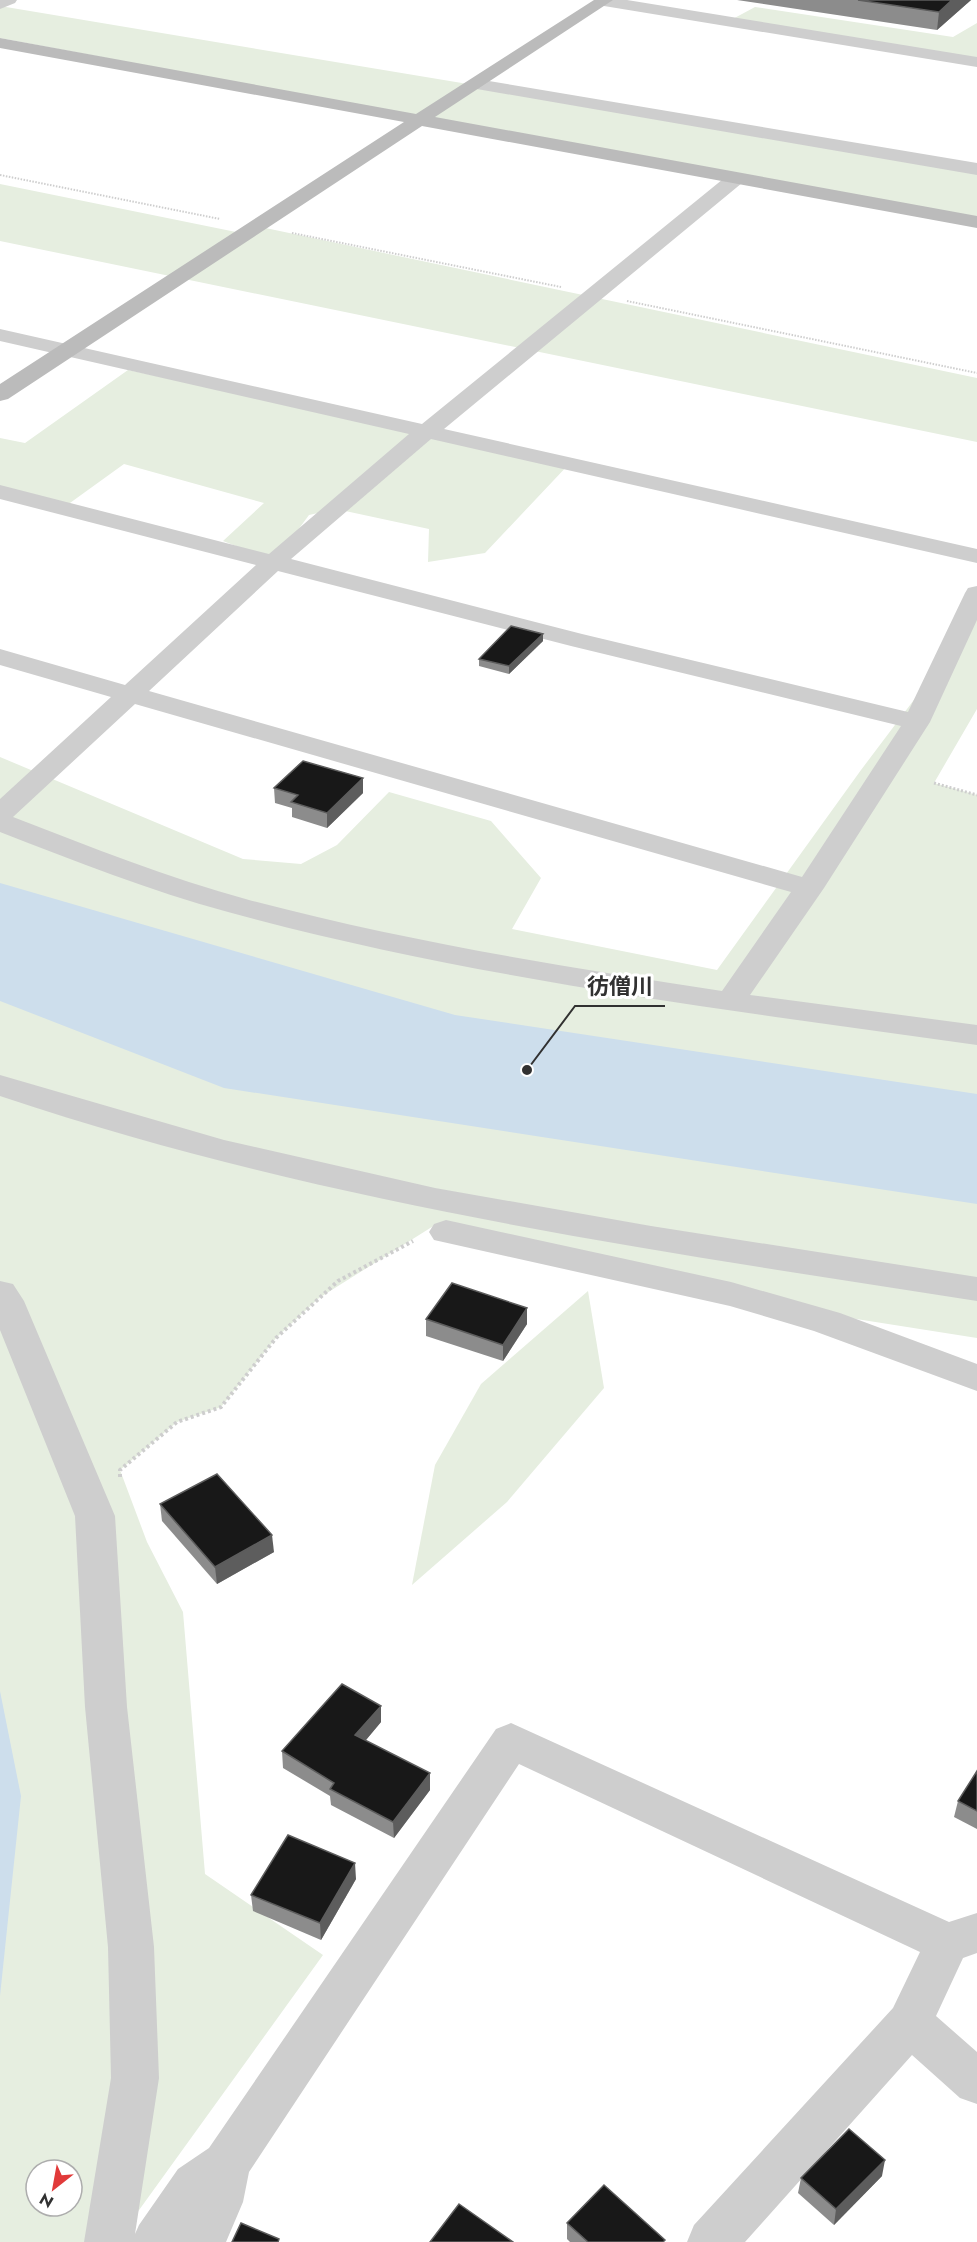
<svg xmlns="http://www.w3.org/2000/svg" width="977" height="2242" font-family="Jost,'Noto Sans JP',sans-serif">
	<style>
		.green { fill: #e6eee0; fill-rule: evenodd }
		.water { fill: #cddeec }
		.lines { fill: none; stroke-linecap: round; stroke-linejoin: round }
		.path-far2 { stroke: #cecece; stroke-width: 2; stroke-dasharray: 1.5 1.5; stroke-linecap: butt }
		.path-far1 { stroke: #cecece; stroke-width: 3; stroke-dasharray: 2 2; stroke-linecap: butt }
		.path { stroke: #cecece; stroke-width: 4; stroke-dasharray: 3 3; stroke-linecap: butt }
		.street { fill: #cecece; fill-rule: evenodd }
		.secondary { fill: #bbb; fill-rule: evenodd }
		.wall { fill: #8c8c8c }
		.shaded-wall { fill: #5d5d5d }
		.building { fill: #181818; stroke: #5d5d5d; stroke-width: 1.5 }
		.leader { fill: none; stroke: #313131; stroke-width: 2 }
		.callout-dot { fill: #313131; stroke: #fff; stroke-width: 2 }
		.callout-label { font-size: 22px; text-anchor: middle; font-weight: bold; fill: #313131; stroke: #fff; stroke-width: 6; stroke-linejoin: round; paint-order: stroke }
	</style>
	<rect width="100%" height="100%" fill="#fff"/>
	<g class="green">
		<path d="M0,6L977,169V221L0,38Z"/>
		<path d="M755,7L953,37L977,23V62L729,21Z"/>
		<path d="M0,184L236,232L256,226L977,378V442L0,241Z"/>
		<path d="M128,370L570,463L485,553L428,562L429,529L336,509L309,515L275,561L223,541L264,503L124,464L63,508L0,490V438L25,443Z"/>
		<path d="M977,596V709L934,783L977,795V1338L850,1318L435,1225L319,1298L276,1338L221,1407L177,1422L120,1470L147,1542L183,1612L205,1874L323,1955L116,2242H0V757L243,859L301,864L337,845L389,792L491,821L541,878L512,929L717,970L861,770L953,648ZM36,2170H72V2206H36Z"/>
		<path d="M588,1291L604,1388L507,1502L412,1585L435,1465L481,1384Z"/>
	</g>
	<g class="water">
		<path d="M0,883L455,1015L977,1094V1204L224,1088L0,1001Z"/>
		<path d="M0,1691L21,1796L0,1996Z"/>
	</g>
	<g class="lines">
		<g class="path-far2">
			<path d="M0,175L220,219"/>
			<path d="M292,233L561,287"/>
			<path d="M627,301L977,373"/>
		</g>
		<path class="path-far1" d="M934,783L977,795"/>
		<path class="path" d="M120,1477V1470L177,1422L221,1407L276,1338L338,1281L413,1241"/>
		<g class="street">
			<path d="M0,0H17L15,3L0,9Z"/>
			<path d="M597,0H627L977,57V67L604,6L598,4Z"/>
			<path d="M477,79L977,163V175L471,88L468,84L471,80Z"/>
			<path d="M735,173L742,175L744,179L742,183L444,429L977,549V563L431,439L291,559L582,634L908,712L965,593L968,588L977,586V620L930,722L824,888L750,995L977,1025V1045C726,1010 474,979 228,912C150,891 75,861 0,832V799L111,697L0,665V649L125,685L256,565L0,499V485L269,554L409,434L0,341V329L422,424L728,175ZM278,571L571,646L901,726L802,877L149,691ZM135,704L791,892L722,991C563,967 404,941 249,900C168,878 91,847 13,817Z"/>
			<path d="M0,1075L224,1140L435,1188L651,1226L977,1277V1301C649,1250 319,1203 3,1097L0,1096Z"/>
			<path d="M446,1220L731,1282L840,1313L977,1364V1391L814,1331L730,1306L434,1240L429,1232L434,1224Z"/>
			<path d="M0,1281L13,1284L24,1301L115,1516L127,1707L154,1947L159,2078L135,2234L139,2225L178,2169L209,2148L496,1729L511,1723L949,1922L977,1913V1953L963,1958L936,2016L977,2052V2104L960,2098L912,2055L745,2242H687L694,2225L893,2008L920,1952L519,1764L249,2172L243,2202L226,2242H84L111,2078L108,1947L85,1707L75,1516L0,1330Z"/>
		</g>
		<path class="secondary" d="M594,0H613L435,117L977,216V228L422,126L8,399L0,401V384L404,122L0,48V38L416,114Z"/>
	</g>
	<g class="wall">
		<path d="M737,0H971L937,30Z"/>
		<path d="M543,634V641L509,674L479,666V659Z"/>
		<path d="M274,788L363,793L327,828L292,817V808L275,803Z"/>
		<path d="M527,1308V1324L503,1361L426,1336V1319Z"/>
		<path d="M160,1504L274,1552L217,1584L162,1521Z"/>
		<path d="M381,1722L365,1741L430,1790L394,1838L331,1805L330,1796L283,1768L282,1751Z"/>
		<path d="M977,1771V1829L954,1817L958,1801Z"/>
		<path d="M356,1879L321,1940L253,1911L251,1895Z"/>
		<path d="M882,2176L834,2225L798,2193L801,2178Z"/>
		<path d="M567,2223L664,2242H570L567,2239Z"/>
	</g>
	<g class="shaded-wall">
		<path d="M952,0H971L937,30L939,12Z"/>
		<path d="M543,634V641L509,674V666Z"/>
		<path d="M363,778V793L327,828V813Z"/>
		<path d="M527,1308V1324L503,1361V1345Z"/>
		<path d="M272,1535L274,1552L217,1584L215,1567Z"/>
		<path d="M381,1706V1722L356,1752L355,1735Z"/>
		<path d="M430,1773V1790L394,1838L393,1822Z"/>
		<path d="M355,1863L356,1879L321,1940L320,1923Z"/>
		<path d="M885,2160L882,2176L834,2225L836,2209Z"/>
	</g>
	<g class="building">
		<path d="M858,0H952L939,12Z"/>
		<path d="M511,626L543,634L509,666L479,659Z"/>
		<path d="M303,761L363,778L327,813L291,802L298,795L274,788Z"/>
		<path d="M452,1283L527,1308L503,1345L426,1319Z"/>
		<path d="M217,1474L272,1535L215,1567L160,1504Z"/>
		<path d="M342,1684L381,1706L355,1735L430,1773L393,1822L330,1789L334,1783L282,1751Z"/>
		<path d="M977,1771V1811L958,1801Z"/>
		<path d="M288,1835L355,1863L320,1923L251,1895Z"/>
		<path d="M849,2129L885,2160L836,2209L801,2178Z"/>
		<path d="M604,2185L665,2240L663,2242H588L567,2223Z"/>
		<path d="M459,2204L513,2242H430Z"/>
		<path d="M241,2223L279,2239L278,2242H232Z"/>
	</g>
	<path class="leader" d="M527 1070L575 1006H665"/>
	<circle class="callout-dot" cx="527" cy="1070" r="6"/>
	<g class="callout-label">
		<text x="620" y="994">彷僧川</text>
	</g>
	<g transform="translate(54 2188) rotate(211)"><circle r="28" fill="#ffffff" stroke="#adadad" stroke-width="1.5"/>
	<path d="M0-4.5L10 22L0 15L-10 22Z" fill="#e13a3a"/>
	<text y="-9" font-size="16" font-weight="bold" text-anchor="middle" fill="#313131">N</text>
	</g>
</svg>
